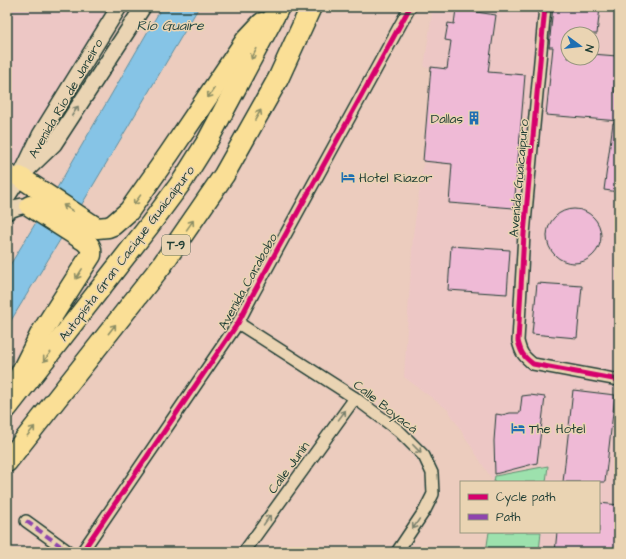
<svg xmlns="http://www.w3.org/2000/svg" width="626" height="559" font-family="'Architects Daughter',sans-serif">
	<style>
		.built { fill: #edc7c5; fill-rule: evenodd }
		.green { fill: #9de1ad; stroke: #5e8f70 }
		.water { fill: #86c4e6; stroke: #5d8e9f }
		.building { fill: #efbad6; stroke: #1f3d34 }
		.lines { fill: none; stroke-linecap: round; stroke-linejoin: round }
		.street-casing { stroke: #1f3d34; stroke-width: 14 }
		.secondary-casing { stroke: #1f3d34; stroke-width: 18 }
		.highway-casing { stroke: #1f3d34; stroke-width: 23 }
		.street { stroke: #ead4b3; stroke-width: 11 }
		.secondary { stroke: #ead4b3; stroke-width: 15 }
		.highway { stroke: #fadf96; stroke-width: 20 }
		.quiet { stroke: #8e44ad; stroke-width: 4; stroke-dasharray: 8 4; stroke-linecap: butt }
		.cycleway-casing { stroke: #ead4b3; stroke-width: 8 }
		.cycleway { stroke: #d6006c; stroke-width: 5 }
		.oneway { stroke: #8c8e65 }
		.oneway2 { stroke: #7a816d }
		.labels { text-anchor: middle; stroke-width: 3; stroke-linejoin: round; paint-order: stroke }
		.shield { fill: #ead4b3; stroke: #5c6a5a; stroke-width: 1 }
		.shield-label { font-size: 12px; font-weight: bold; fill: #1f3d34 }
		.street-label { font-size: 13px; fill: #1f3d34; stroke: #ead4b3 }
		.poi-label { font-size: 13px; fill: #1f3d34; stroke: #ead4b3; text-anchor: start }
		.water-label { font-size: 14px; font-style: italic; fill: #294a46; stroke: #ead4b3 }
	</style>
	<rect width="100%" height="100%" fill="#ecccbe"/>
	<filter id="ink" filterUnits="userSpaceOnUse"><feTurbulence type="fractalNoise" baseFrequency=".025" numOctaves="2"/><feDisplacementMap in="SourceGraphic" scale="8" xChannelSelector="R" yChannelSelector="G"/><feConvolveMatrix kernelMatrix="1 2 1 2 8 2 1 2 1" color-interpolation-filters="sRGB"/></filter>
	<g filter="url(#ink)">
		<g class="built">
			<path d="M7,7H108L7,181Z"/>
			<path d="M433,7H619V552H532L535,532H599V482H504L493,481L448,410L404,377L413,235L429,124L438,69L424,67ZM568,34H592V58H568Z"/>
		</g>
		<g class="green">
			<path d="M548,466L546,482H494L495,476Z"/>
			<path d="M489,532H541L539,552H486Z"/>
		</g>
		<path class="water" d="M162,7H199L85,199L7,327V270L60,183Z"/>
		<g class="building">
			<path d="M553,7H600L597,34H568V58H592V54L617,56L614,92L619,93V121L546,115L553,47H549Z"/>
			<path d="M456,9L496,15L488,72L525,75L514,208L449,203L452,164L423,161L431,67L447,69L451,41L445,40L448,23L454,24Z"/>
			<path d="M613,123H619V192L604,190Z"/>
			<circle cx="574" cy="236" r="27"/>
			<path d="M451,246L510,250L507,294L448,290Z"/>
			<path d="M537,283L582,286L577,338L532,334Z"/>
			<path d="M573,390L615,395L605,482H563Z"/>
			<path d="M530,395L545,397L537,463L495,474L494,441L496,414L502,415L510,413H520L522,396Z"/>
			<path d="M599,503L619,505V534L617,552H555L557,532H599Z"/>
		</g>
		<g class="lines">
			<g class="street-casing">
				<g id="street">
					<path d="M545,7L524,234L518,341C521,353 523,356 533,364L619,380"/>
					<path d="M7,169L20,177"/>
					<path d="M238,323L355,398L399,431L424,456L432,473L433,494L425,510L397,552"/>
					<path d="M26,521L69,552"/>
					<path d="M82,552L238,323L253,294L410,7"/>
					<path d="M244,552L355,398"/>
				</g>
			</g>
			<g class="secondary-casing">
				<g id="secondary">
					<path d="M28,169L54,144L143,7"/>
					<path d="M7,197L20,177L40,135L119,7"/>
					<path d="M7,212C15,207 21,205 30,206"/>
				</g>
			</g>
			<g class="highway-casing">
				<g id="highway">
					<path d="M20,177L97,228L108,227L113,225L129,211L169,154L246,40L262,23"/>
					<path d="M17,381L40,335L91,255C92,248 90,246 85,241L30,206"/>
					<path d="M7,408L149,226L183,180L208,140L279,7"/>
					<path d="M7,462L162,265L224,175L278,79L311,7"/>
				</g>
			</g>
			<use href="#street" class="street"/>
			<use href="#secondary" class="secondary"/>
			<use href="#highway" class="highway"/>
			<path class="quiet" d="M26,521L69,552"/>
			<g class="cycleway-casing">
				<g id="cycleway">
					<path d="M545,7L524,234L518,341C521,353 523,356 533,364L619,380"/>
					<path d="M82,552L238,323L253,294L410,7"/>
				</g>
			</g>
			<use href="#cycleway" class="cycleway"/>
		</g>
		<defs><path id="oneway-shaft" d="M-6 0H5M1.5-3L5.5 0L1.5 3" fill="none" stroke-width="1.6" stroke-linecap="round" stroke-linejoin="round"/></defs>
		<g class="oneway">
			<use href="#oneway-shaft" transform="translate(254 54) rotate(118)"/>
			<use href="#oneway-shaft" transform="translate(211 93) rotate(124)"/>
			<use href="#oneway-shaft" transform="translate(258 115) rotate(-60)"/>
			<use href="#oneway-shaft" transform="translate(137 200) rotate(126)"/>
			<use href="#oneway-shaft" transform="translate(68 208) rotate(-147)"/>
			<use href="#oneway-shaft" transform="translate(190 225) rotate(-55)"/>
			<use href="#oneway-shaft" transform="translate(79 274) rotate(122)"/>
			<use href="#oneway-shaft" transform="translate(112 329) rotate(-52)"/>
			<use href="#oneway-shaft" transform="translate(47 357) rotate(128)"/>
			<use href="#oneway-shaft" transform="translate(31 431) rotate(-52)"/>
		</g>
		<g class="oneway2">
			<use href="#oneway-shaft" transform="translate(75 111) rotate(-57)"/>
			<use href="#oneway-shaft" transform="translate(342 415) rotate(-54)"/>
			<use href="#oneway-shaft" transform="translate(417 449) rotate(46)"/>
			<use href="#oneway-shaft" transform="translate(267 520) rotate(-55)"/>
			<use href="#oneway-shaft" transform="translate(416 524) rotate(124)"/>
		</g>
	</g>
	<defs>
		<g id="building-bare" transform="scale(1.08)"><path d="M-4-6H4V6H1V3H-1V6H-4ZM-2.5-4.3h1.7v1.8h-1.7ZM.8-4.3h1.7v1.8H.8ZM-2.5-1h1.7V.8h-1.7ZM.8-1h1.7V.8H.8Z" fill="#1f6fb2" stroke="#ead4b3" stroke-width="2.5" paint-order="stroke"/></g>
		<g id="hotel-bare" transform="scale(1.08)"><path d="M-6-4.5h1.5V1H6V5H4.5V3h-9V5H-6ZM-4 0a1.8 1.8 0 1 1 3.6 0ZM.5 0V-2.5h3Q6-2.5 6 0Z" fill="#1f6fb2" stroke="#ead4b3" stroke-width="2.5" paint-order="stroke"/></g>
	</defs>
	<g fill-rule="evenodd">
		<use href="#building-bare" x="474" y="118"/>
		<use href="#hotel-bare" x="348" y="177"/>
		<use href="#hotel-bare" x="518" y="428"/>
	</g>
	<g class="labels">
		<rect class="shield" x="162" y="235" width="28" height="20" rx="3"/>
		<g class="shield-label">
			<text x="176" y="249">T-9</text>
		</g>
		<g class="street-label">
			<text transform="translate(65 98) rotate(-60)" y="5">Avenida Río de Janeiro</text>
			<text transform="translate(518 178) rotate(-85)" y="5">Avenida Guaicaipuro</text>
			<text transform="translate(126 253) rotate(-53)" y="5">Autopista Gran Cacique Guaicaipuro</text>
			<text transform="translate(247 281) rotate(-61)" y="5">Avenida Carabobo</text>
			<text transform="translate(386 406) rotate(38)" y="5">Calle Boyacá</text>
			<text transform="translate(288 467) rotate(-54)" y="5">Calle Junín</text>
		</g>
		<g class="poi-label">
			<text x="463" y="123" text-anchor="end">Dallas</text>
			<text x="359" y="182">Hotel Riazor</text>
			<text x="529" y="433">The Hotel</text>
		</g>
		<g class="water-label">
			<text x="170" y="30">Río Guaire</text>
		</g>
	</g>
	<rect width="626" height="559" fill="none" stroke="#ead4b3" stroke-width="24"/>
	<rect x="12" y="12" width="602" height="535" fill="none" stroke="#1f3d34" stroke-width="1.5" filter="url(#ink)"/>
	<rect x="460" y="481" width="140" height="52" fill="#ead4b3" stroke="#999880"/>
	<rect x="468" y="494" width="20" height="6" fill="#d6006c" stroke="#999880"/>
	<text x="496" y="501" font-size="12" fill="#1f3d34">Cycle path</text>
	<rect x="468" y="514" width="20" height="6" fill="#8e44ad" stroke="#999880"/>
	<text x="496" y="521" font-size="12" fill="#1f3d34">Path</text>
	<g transform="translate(580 46) rotate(105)"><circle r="19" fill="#ead4b3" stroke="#999880"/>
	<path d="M0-3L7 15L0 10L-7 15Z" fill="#1f6fb2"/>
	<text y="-6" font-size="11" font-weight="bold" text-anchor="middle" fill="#1f3d34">N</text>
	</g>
</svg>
